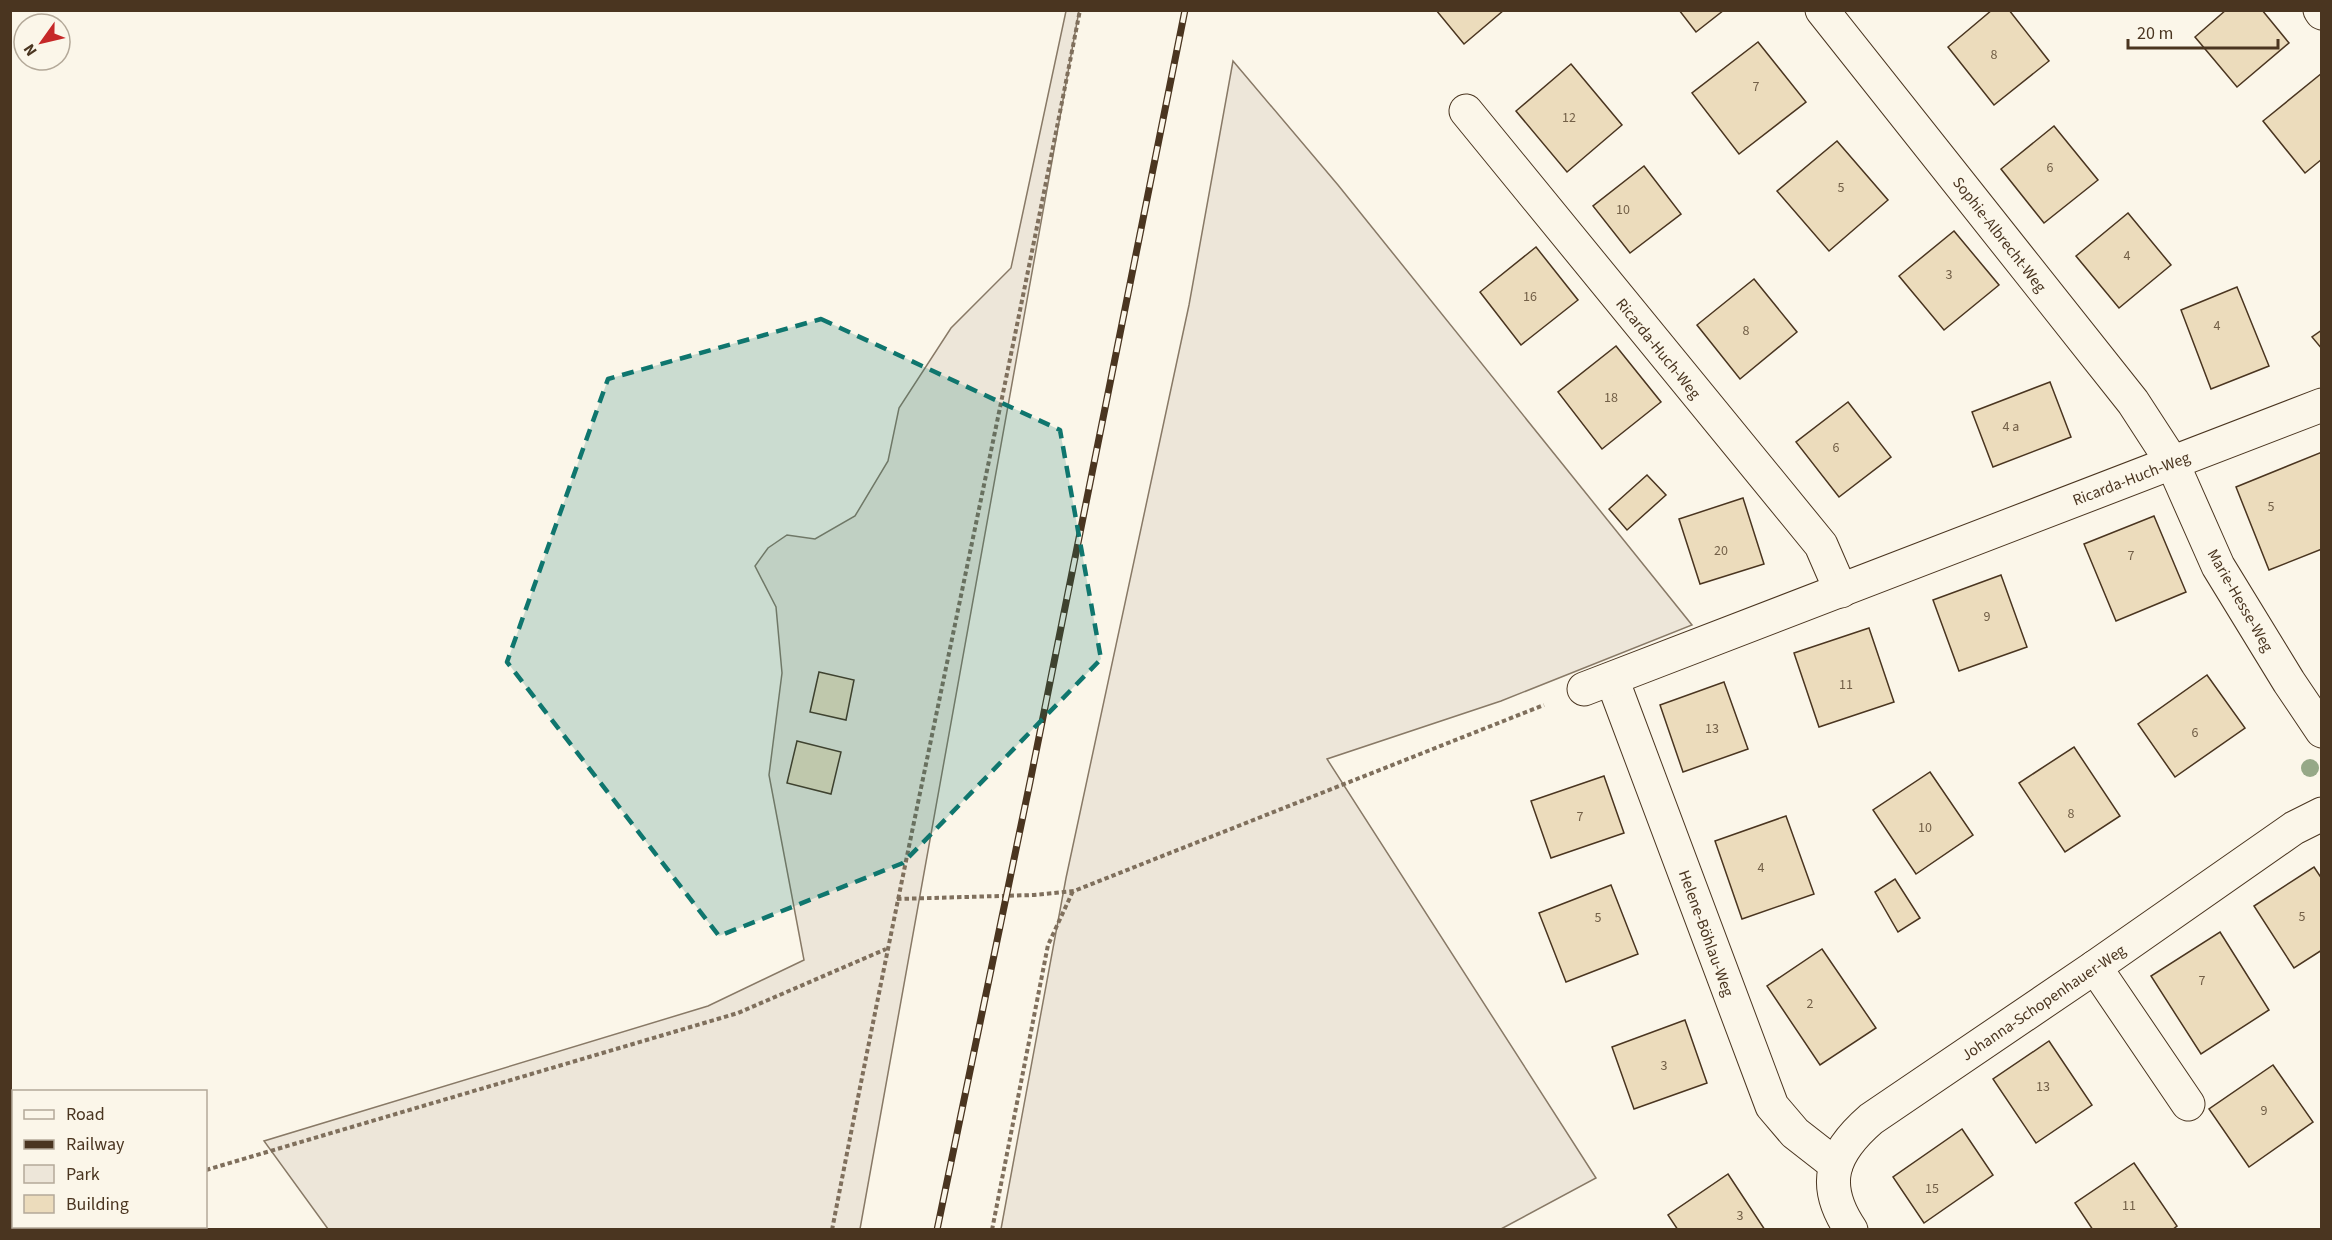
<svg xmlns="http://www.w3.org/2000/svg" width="2332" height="1240" font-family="'Source Sans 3',sans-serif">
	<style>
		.green { fill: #ede6d9; stroke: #887966; stroke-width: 1.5 }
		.building { fill: #ecdcbc; stroke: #4a3520; stroke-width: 1.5 }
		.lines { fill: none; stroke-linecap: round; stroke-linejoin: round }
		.minor-casing { stroke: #4a3520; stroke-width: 35 }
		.path { stroke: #7f6f5c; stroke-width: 4; stroke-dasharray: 4.5 3; stroke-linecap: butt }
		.minor { stroke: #fbf6e9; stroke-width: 33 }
		.rail-casing { stroke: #4a3520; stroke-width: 7 }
		.rail { stroke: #fbf6e9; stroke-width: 4.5; stroke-dasharray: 14; stroke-linecap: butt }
		.tree { fill: #96a887 }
		.marked { fill: #0f766e; fill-opacity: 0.2; stroke: #0f766e; stroke-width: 4.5; stroke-dasharray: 12 8; stroke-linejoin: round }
		.labels { text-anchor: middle; stroke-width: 4.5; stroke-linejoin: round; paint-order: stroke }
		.number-label { font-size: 14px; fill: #725f47 }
		.street-label { font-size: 16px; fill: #4a3520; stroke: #fbf6e9 }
	</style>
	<rect width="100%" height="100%" fill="#fbf6e9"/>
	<g class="green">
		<path d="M1066,11H1079L860,1229H328L264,1141L708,1006L804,960L769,775L782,673L776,607L755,566L768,548L787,535L815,539L855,516L888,461L899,408L951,328L1011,268Z"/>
		<path d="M1233,61L1338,185L1692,625L1501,701L1327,759L1596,1178L1501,1229H1001L1066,878L1189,305Z"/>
	</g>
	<g class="building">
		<path d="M1436,10H1504L1464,44Z"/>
		<path d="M1679,10H1724L1696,32Z"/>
		<path d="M1992,10H2009L2049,61L1994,105L1948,47Z"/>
		<path d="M2226,10H2262L2289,43L2237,87L2195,37Z"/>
		<path d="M1758,42L1806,102L1739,154L1692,93Z"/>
		<path d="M1571,64L1622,125L1567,172L1516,111Z"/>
		<path d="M2322,73V159L2305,173L2263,121Z"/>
		<path d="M2054,126L2098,180L2044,223L2001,169Z"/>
		<path d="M1837,141L1888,200L1829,251L1777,191Z"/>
		<path d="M1644,166L1681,214L1630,253L1593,206Z"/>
		<path d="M2128,213L2171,265L2119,308L2076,256Z"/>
		<path d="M1954,231L1999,285L1944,330L1899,276Z"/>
		<path d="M1536,247L1578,300L1521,345L1480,292Z"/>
		<path d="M1754,279L1797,332L1740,379L1697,325Z"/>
		<path d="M2237,287L2269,366L2211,389L2181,310Z"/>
		<path d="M2322,330V349L2312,337Z"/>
		<path d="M1616,346L1661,402L1602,449L1558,392Z"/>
		<path d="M2050,382L2071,437L1993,467L1972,412Z"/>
		<path d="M1848,402L1891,457L1839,497L1796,442Z"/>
		<path d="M2322,452V549L2269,570L2236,487Z"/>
		<path d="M1647,475L1666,495L1627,530L1609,509Z"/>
		<path d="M1743,498L1764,564L1700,584L1679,519Z"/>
		<path d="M2154,516L2186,592L2116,621L2084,544Z"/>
		<path d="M2001,575L2027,647L1959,671L1933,600Z"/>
		<path d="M1869,628L1894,702L1819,727L1794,653Z"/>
		<path d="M819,672L854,680L846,720L810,712Z"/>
		<path d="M2207,675L2245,728L2175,777L2138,724Z"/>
		<path d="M1724,682L1748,749L1683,772L1660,705Z"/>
		<path d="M797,741L841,752L831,794L787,783Z"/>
		<path d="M2074,747L2120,816L2065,852L2019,783Z"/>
		<path d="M1930,772L1973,835L1916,874L1873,810Z"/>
		<path d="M1604,776L1624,833L1551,858L1531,801Z"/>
		<path d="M1786,816L1814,894L1742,919L1715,841Z"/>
		<path d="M2314,867L2322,879V950L2294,968L2254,906Z"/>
		<path d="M1895,879L1920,918L1898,932L1875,892Z"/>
		<path d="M1611,885L1638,954L1566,982L1539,913Z"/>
		<path d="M2220,932L2269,1010L2201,1054L2151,976Z"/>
		<path d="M1822,949L1876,1028L1820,1065L1767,986Z"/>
		<path d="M1685,1020L1707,1083L1634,1109L1612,1047Z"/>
		<path d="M2049,1041L2092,1105L2036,1143L1993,1079Z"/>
		<path d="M2273,1065L2313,1122L2249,1167L2209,1109Z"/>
		<path d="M1962,1129L1993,1175L1924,1223L1893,1177Z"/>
		<path d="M2134,1163L2177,1226L2172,1230H2093L2075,1203Z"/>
		<path d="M1728,1174L1765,1230H1678L1668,1215Z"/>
	</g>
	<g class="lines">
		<g class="minor-casing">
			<g id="minor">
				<path d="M1822,10L2133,402L2172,462L2218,566L2289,682L2322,731"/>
				<path d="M2320,10L2322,13"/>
				<path d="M1466,111L1821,545L1841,591"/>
				<path d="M1612,679L1772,1106L1795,1133L1836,1165"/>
				<path d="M1584,689L2322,405"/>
				<path d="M2095,967L2188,1104"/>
				<path d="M1851,1230C1820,1184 1832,1153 1871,1119L2095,967L2294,828L2322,814"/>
			</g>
		</g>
		<g class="path">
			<path d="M897,899L1034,895L1074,891L1544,705"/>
			<path d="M206,1170L738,1013L886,949"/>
			<path d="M10,1228L14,1226"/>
			<path d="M832,1230C911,822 1001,417 1080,10"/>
			<path d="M992,1230L1048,945L1073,891"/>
		</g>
		<use href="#minor" class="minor"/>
		<g class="rail-casing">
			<path id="rail" d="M937,1230L1030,782L1185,10"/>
		</g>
		<use href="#rail" class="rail"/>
	</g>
	<circle class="tree" cx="2310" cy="768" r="9"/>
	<path class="marked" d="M821,319L1060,430L1101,659L903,863L719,936L507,662L608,379Z"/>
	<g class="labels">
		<g class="number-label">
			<text x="1994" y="59">8</text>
			<text x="1756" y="91">7</text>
			<text x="1569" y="122">12</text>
			<text x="2050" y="172">6</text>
			<text x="1841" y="192">5</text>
			<text x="1623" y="214">10</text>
			<text x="2127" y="260">4</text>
			<text x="1949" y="279">3</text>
			<text x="1530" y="301">16</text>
			<text x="2217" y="330">4</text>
			<text x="1746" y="335">8</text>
			<text x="1611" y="402">18</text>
			<text x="2011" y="431">4 a</text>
			<text x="1836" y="452">6</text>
			<text x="2271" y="511">5</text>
			<text x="1721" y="555">20</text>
			<text x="2131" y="560">7</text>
			<text x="1987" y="621">9</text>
			<text x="1846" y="689">11</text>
			<text x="1712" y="733">13</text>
			<text x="2195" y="737">6</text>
			<text x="2071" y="818">8</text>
			<text x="1580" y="821">7</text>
			<text x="1925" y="832">10</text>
			<text x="1761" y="872">4</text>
			<text x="2302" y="921">5</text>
			<text x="1598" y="922">5</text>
			<text x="2202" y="985">7</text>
			<text x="1810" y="1008">2</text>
			<text x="1664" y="1070">3</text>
			<text x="2043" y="1091">13</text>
			<text x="2264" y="1115">9</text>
			<text x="1932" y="1193">15</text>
			<text x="2129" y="1210">11</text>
			<text x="1740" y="1220">3</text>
		</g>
		<g class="street-label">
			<text transform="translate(2000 234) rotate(52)" y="6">Sophie-Albrecht-Weg</text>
			<text transform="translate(1659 348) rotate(51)" y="6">Ricarda-Huch-Weg</text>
			<text transform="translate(2131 478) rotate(-21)" y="6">Ricarda-Huch-Weg</text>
			<text transform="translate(2241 600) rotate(60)" y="6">Marie-Hesse-Weg</text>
			<text transform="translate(1707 933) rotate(70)" y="6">Helene-Böhlau-Weg</text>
			<text transform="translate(2043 1002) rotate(-34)" y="6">Johanna-Schopenhauer-Weg</text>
		</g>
	</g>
	<rect width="2332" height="1240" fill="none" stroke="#4a3520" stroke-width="24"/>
	<rect x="12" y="1090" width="195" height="138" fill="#fbf6e9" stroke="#b4a999" stroke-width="1.5"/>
	<rect x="24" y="1110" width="30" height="9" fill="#fbf6e9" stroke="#b4a999" stroke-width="1.5"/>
	<text x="66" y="1120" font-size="18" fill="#4a3520">Road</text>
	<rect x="24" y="1140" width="30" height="9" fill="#4a3520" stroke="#b4a999" stroke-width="1.5"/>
	<text x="66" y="1150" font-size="18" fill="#4a3520">Railway</text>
	<rect x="24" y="1165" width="30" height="18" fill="#ede6d9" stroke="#b4a999" stroke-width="1.5"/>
	<text x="66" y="1180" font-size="18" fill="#4a3520">Park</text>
	<rect x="24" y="1195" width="30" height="18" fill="#ecdcbc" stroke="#b4a999" stroke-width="1.5"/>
	<text x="66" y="1210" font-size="18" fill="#4a3520">Building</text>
	<g transform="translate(42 42) rotate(236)"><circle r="28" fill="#fbf6e9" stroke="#b4a999" stroke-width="1.5"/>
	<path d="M0-4.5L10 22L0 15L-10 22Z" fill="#c62828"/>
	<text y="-9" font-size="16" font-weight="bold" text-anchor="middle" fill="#4a3520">N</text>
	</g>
	<path d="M2128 39v9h150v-9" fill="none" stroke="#4a3520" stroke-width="3"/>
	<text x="2137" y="39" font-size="18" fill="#4a3520" stroke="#fbf6e9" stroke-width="4.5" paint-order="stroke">20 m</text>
</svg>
